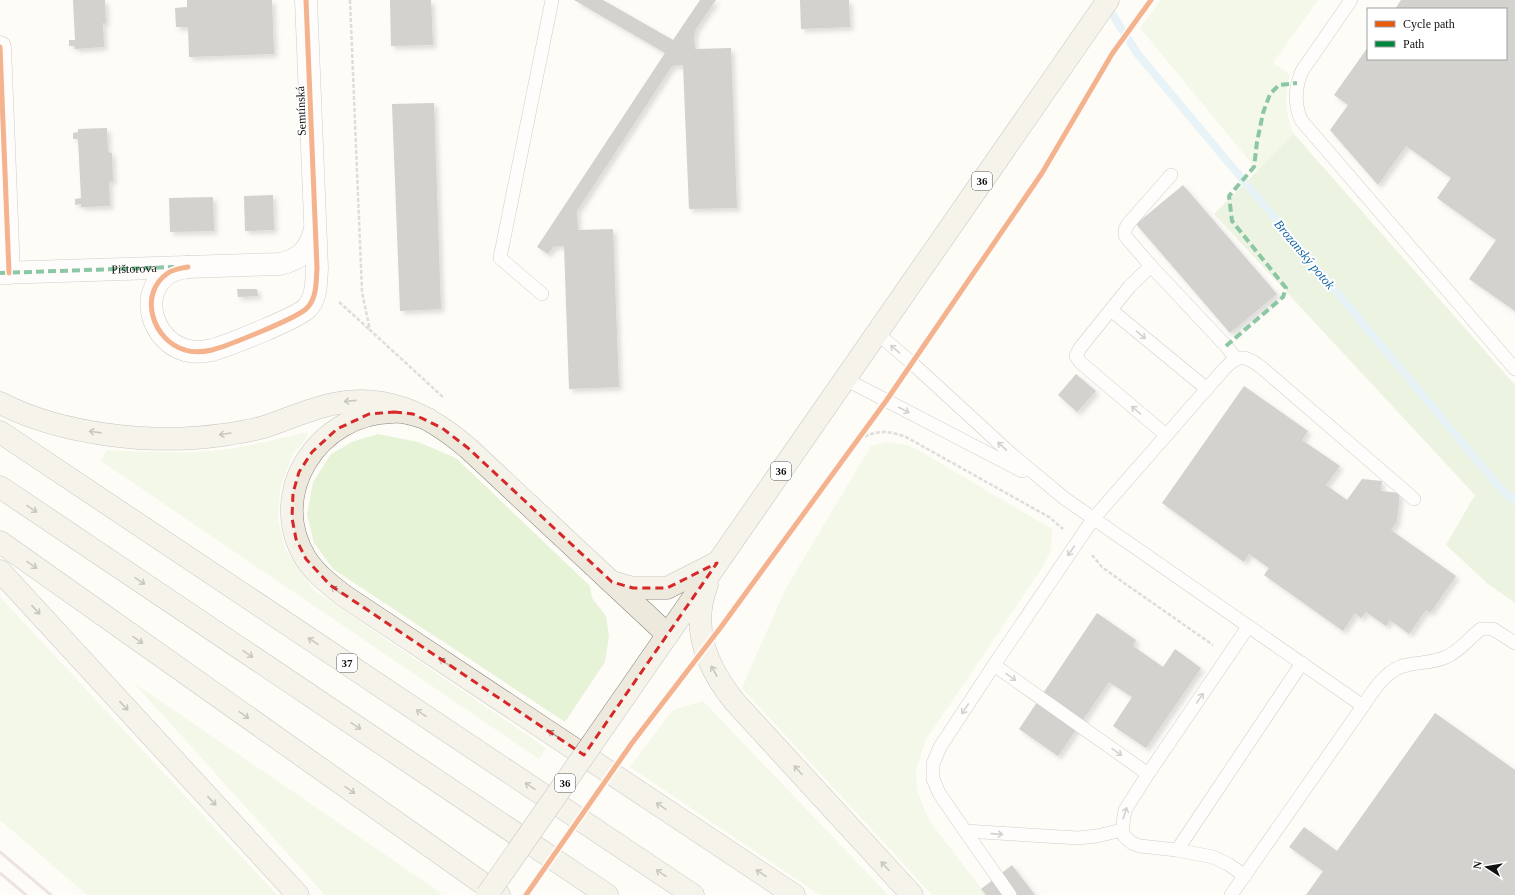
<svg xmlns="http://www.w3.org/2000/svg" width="1515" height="895" font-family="Georgia,serif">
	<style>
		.green { fill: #e7f3d7 }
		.forest { fill: #d8eac5 }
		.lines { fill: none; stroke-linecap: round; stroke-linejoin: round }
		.stream { stroke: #cde8f7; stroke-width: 8 }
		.building { fill: #a19f9c; filter: url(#shadow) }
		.service-casing { stroke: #979795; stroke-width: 14 }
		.minor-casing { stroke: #979795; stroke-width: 23 }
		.primary-casing { stroke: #858482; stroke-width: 23 }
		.path { stroke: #b9b9b8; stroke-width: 2.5; stroke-dasharray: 4 2; stroke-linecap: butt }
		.service { stroke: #fffffe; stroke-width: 13 }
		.minor { stroke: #fffffe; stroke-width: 22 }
		.primary { stroke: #ede9dc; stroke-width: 22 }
		.rail { stroke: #d9c6c7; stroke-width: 3 }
		.primary-bridge-casing { stroke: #858482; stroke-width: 23; stroke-linecap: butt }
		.primary-bridge { stroke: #ede9dc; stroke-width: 22 }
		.quiet { stroke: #00873e; stroke-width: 4; stroke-dasharray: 8 4; stroke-linecap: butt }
		.cycleway-casing { stroke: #fff; stroke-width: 8 }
		.cycleway { stroke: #e8590c; stroke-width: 5 }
		.oneway { stroke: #a0a09f }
		.oneway2 { stroke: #8a8881 }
		.marked { fill: none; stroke: #d62828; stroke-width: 3; stroke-dasharray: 8 5; stroke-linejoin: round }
		.labels { text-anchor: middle; stroke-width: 4; stroke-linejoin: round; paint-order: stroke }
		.shield { fill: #fff; stroke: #585858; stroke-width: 1 }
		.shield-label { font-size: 11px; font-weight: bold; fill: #111 }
		.street-label { font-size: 12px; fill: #111; stroke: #fff }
		.water-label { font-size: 13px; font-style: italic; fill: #1768a6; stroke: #fff }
	</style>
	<defs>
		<filter id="shadow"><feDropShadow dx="3.5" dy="3.5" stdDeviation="2" flood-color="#0004"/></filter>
	</defs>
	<rect width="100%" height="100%" fill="#fdfcf7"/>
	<g class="green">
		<path d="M1161,0H1318L1273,63L1290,75C1284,96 1285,115 1294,134L1258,171L1140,28Z"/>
		<path d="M303,433H308L306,439L292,455L280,489L278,519L285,549L314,590L546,748L539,759L101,461L107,450C142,451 177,454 212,451C243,448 273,440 303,433Z"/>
		<path d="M378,434L418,442L456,458L590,586L592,598L606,616L609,636L605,662L565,722L333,569L314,543L307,515L313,482L331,454L352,442Z"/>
		<path d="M887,442L911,446L1052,529L1051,550L1044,565L925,741L916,770L917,790L928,819L986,895H932L742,688L785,590L871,446Z"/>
		<path d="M0,597L277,895H87L0,820Z"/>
		<path d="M134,683L441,893L440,895H325Z"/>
		<path d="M703,701L888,895H820L630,767L673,710Z"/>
	</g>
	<path class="forest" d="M1294,134L1515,385V603L1488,584L1446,545L1475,495L1214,214Z"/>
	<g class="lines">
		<path class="stream" d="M1106,4L1137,53L1502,490L1515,501"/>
	</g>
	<g class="building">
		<path d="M73,0H105L106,23H103L104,47L75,49V46H69V40H75Z"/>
		<path d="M187,0H272L274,54L189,57L188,27H176L175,8L187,7Z"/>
		<path d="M390,0H431L433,45L391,46Z"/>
		<path d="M574,0H603L673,40L700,0H716L696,29L694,37L695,49L731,48L737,208L689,209L683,65L672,66L577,211L578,230L613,229L619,387L569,389L564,246H554L548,254L537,247L665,53Z"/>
		<path d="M800,0H849L850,27L801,29Z"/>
		<path d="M1401,0H1515V311L1469,279L1496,240L1437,198L1451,178L1406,146L1378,185L1330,130L1348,105L1334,95L1368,47V59H1506V9H1395Z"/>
		<path d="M434,103L441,309L400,311L392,104Z"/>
		<path d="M107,128L108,152L112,153L113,181L109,182L110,206L81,207V204L75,205V199L81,198L78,139H73V133L78,132V129Z"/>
		<path d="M1183,185L1277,294L1230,333L1136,224Z"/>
		<path d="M273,195L274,230L245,231L244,196Z"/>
		<path d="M213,197L214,231L170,232L169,198Z"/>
		<path d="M237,289H257L258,296L238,297Z"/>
		<path d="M1076,374L1096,391L1077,412L1058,395Z"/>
		<path d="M1244,386L1308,431L1302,440L1340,466L1326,485L1347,500L1362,479L1382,481L1381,491L1400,493L1397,521L1391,530L1456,576L1430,613L1426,610L1409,634L1390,620L1386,626L1366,612L1361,618L1355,613L1343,631L1264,575L1269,568L1249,554L1244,562L1162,503Z"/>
		<path d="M1097,613L1136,640L1133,646L1163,667L1175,649L1201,668L1146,748L1113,726L1132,697L1109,682L1058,756L1019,729Z"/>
		<path d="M1435,713L1515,770V895H1306L1323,871L1289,847L1304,827L1337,851Z"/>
		<path d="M1012,865L1035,895H986L981,889Z"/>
	</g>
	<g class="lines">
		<g class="service-casing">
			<g id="service">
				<path d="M1351,0L1302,71C1295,87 1294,103 1301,120L1515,369"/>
				<path d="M1171,175L1128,224L1125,230V236L1151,266L1226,346L1236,359"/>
				<path d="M1151,266L1130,286L1080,348L1076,356L1081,363L1166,435"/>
				<path d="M542,294L500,258L552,0"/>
				<path d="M1111,310L1207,389"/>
				<path d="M877,333L912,363L1010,453L1064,498L1363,706"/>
				<path d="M845,379L1022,471"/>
				<path d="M1248,627L1148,774L994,665L1093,519L1225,368C1239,354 1245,355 1261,367L1414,499"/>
				<path d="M994,665L940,747L933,764V779L939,793L965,831L1078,838L1097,836L1122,830L1125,810L1148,774"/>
				<path d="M1122,830L1124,836L1132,843L1140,846L1177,850L1213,857L1228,864L1245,876"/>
				<path d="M965,831L1010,895"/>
				<path d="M1177,850L1302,663"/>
				<path d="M1231,895L1363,706C1374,690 1386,669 1407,665C1421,662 1435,663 1448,656C1461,650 1470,637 1481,629H1493L1515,643"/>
			</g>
		</g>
		<g class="minor-casing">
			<g id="minor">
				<path d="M0,47L9,273"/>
				<path d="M188,267C181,268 174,269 168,273C137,294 153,341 185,350C194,353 203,352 212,350C227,346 298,318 307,308C317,298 316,282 317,268L306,0"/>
				<path id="s1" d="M0,273L279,264C300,260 310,250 315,229"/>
			</g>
		</g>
		<g class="primary-casing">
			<g id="primary">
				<path d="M0,403C62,435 153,445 222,435C235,433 250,431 264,427C286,420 309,409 333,404C386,393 428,414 468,448L668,635"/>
				<path d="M428,419C416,415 405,411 392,412C319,413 265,493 306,559C315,573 329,584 343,595L794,895"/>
				<path d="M0,432L693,895"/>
				<path d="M0,487L607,895"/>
				<path d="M0,542L499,895"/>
				<path d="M0,571L298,895"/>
				<path d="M612,582L633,588H667L716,563"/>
				<path d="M707,585C690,628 707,667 734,701L912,895"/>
				<path d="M605,725L1108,0"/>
			</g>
		</g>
		<g class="path">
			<path d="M350,0L362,292L370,330L444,398"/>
			<path d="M339,302L369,329"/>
			<path d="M859,439C878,430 886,430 906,437L1049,517L1063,529"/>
			<path d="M1092,555L1102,567L1117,578L1213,645"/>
		</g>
		<use href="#service" class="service"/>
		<use href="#minor" class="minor"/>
		<use href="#primary" class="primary"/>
		<g class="rail">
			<path d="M0,852L51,895"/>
			<path d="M0,873L26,895"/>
		</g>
		<g class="primary-bridge-casing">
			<path id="primary-bridge" d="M487,895L605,725"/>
		</g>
		<use href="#primary-bridge" class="primary-bridge"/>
		<g class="quiet">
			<path d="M0,273L174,267"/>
			<path d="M1226,346L1283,297L1286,288L1232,221L1229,196L1254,167L1257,142L1263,113L1270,94L1279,85L1297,83"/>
		</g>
		<g class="cycleway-casing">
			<g id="cycleway">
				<path d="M0,47L9,273"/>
				<path d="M188,267C181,268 174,269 168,273C137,294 153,341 185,350C194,353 203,352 212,350C227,346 298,318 307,308C317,298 316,282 317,268L306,0"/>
				<path d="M526,895L632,743L721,627L886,401L1042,173L1112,54L1151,0"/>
			</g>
		</g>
		<use href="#cycleway" class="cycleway"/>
	</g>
	<defs><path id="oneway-shaft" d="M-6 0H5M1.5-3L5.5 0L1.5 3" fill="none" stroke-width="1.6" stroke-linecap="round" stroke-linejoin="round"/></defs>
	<g class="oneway">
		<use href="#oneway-shaft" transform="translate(1141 335) rotate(40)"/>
		<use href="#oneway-shaft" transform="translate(895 349) rotate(-140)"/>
		<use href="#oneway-shaft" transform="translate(904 410) rotate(27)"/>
		<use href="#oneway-shaft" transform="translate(1136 410) rotate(-140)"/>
		<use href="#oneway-shaft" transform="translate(1002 446) rotate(-137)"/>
		<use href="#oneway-shaft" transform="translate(1071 551) rotate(124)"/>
		<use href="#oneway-shaft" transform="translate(1011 677) rotate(35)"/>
		<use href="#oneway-shaft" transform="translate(1200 698) rotate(-56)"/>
		<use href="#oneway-shaft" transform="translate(965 709) rotate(124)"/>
		<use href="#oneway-shaft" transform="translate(1117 752) rotate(35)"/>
		<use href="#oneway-shaft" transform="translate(1125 813) rotate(-72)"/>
		<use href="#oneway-shaft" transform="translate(997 834) rotate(4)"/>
	</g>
	<g class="oneway2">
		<use href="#oneway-shaft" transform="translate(350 401) rotate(174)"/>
		<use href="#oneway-shaft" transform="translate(95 432) rotate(-172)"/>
		<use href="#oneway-shaft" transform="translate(225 434) rotate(171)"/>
		<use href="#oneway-shaft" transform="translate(32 509) rotate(34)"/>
		<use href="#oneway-shaft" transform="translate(32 565) rotate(35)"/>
		<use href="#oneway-shaft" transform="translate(140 581) rotate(34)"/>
		<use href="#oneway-shaft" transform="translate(336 590) rotate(-143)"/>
		<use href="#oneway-shaft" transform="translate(36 610) rotate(47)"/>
		<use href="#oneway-shaft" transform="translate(138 640) rotate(35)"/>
		<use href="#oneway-shaft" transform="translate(313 641) rotate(-146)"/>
		<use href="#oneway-shaft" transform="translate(248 654) rotate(34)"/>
		<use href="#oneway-shaft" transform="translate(444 662) rotate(-146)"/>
		<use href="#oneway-shaft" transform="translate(714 671) rotate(-119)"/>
		<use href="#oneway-shaft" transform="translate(124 706) rotate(47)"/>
		<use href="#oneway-shaft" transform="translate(421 713) rotate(-146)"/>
		<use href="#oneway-shaft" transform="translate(244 715) rotate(35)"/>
		<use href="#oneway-shaft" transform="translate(356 726) rotate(34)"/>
		<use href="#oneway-shaft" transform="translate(553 734) rotate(-146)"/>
		<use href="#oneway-shaft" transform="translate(798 770) rotate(-132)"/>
		<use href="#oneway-shaft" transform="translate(530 786) rotate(-146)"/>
		<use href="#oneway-shaft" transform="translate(350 790) rotate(35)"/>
		<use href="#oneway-shaft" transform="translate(212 801) rotate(47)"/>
		<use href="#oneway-shaft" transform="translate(661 806) rotate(-146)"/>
		<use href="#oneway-shaft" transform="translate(885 866) rotate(-132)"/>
		<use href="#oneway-shaft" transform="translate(661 873) rotate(-146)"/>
		<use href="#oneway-shaft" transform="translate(761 873) rotate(-146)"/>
	</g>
	<path d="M0 0H1515V895H0ZM394,412L413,414L442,428L468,448L612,582L633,588H667L717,563L584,755L330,585L306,559L296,539L292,518L293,493L299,472L312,452L337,429L369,414Z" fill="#fdfcf7" fill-opacity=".55" fill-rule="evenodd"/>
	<path class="marked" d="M394,412L413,414L442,428L468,448L612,582L633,588H667L717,563L584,755L330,585L306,559L296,539L292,518L293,493L299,472L312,452L337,429L369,414Z"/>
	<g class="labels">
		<g class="shield">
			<rect x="972" y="172" width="20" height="18" rx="3"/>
			<rect x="771" y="462" width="20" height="18" rx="3"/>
			<rect x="337" y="654" width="20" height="18" rx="3"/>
			<rect x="555" y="774" width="20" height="18" rx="3"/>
		</g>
		<g class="shield-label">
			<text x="982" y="185">36</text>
			<text x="781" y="475">36</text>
			<text x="347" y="667">37</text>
			<text x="565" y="787">36</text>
		</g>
		<g class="street-label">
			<text transform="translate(301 111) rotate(-92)" y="4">Semtínská</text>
			<text dy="4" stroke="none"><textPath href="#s1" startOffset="134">Pištorova</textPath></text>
		</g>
		<g class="water-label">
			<text transform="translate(1305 254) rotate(50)" y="5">Brozanský potok</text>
		</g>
	</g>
	<rect x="1367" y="8" width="140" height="52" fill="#ffffff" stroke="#a0a0a0"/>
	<rect x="1375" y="21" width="20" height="6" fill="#e8590c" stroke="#a0a0a0"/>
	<text x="1403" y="28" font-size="12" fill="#111111">Cycle path</text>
	<rect x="1375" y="41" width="20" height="6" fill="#00873e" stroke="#a0a0a0"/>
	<text x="1403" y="48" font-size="12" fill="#111111">Path</text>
	<g transform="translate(1487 867) rotate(282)" stroke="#ffffff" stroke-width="3" paint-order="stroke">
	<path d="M0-3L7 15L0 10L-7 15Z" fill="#111111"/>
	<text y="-6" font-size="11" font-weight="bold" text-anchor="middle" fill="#111111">N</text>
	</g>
</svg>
